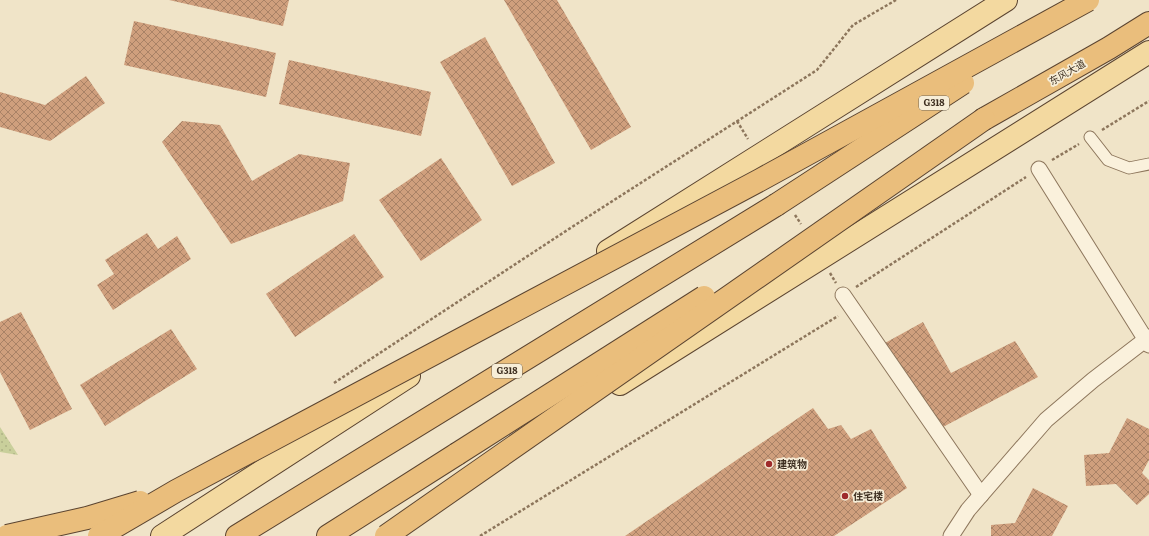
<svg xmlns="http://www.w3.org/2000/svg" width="1149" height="536" font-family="Literata,'Noto Sans SC',serif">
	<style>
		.grass { fill: url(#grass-dots) }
		.building { fill: url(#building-cross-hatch) }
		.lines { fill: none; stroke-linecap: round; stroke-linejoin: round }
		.pedestrian-casing { stroke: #8d765c; stroke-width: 13 }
		.minor-casing { stroke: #8d765c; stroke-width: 17 }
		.primary-casing { stroke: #5b4430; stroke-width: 24 }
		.trunk-casing { stroke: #5b4430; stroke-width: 24 }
		.path { stroke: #8d765c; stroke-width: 2.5; stroke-dasharray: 3 2; stroke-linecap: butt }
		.pedestrian { stroke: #faf1dc; stroke-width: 11 }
		.minor { stroke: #faf1dc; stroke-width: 15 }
		.primary { stroke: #f3d9a0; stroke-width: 22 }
		.trunk { stroke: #eabe7c; stroke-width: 22 }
		.trunk-bridge-casing { stroke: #5b4430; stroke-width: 24; stroke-linecap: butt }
		.trunk-bridge { stroke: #eabe7c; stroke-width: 22 }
		.poi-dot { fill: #9e2a2b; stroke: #f7eed8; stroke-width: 1.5 }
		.labels { text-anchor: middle; stroke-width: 3.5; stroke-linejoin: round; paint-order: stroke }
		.shield { fill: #f7eed8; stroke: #756857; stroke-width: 1 }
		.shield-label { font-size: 9px; font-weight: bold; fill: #3d2e20 }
		.street-label { font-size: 10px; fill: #3d2e20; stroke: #f7eed8 }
		.poi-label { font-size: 10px; font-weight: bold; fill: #3d2e20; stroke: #f7eed8; text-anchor: start }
	</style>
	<defs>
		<pattern id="grass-dots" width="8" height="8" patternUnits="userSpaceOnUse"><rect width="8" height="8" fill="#c9cf9b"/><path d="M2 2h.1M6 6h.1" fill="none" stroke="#aeb285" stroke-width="1.8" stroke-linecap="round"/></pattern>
		<pattern id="building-cross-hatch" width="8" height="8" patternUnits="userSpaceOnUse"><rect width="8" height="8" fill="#cf9f7d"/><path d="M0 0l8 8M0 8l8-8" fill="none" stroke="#a98266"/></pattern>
	</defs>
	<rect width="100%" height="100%" fill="#f0e4c8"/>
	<path class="grass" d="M0,427L18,455L0,452Z"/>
	<g class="building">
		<path d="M169,0H289L283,26Z"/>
		<path d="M504,0H557L631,127L591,150Z"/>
		<path d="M134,21L276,53L266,97L124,65Z"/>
		<path d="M485,37L555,163L512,186L440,62Z"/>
		<path d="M289,60L431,92L421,136L279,104Z"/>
		<path d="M86,76L105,103L50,141L0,127V92L45,105Z"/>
		<path d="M182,121L220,125L252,181L299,154L350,163L343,201L231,244L162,142Z"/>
		<path d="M441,158L482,220L421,261L379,200Z"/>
		<path d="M147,233L158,249L177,236L191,259L113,310L97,285L114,274L105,260Z"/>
		<path d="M354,234L384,277L295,337L266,294Z"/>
		<path d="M21,312L72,409L30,430L0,372V322Z"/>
		<path d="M923,322L951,373L1015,341L1038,377L941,428L885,343Z"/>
		<path d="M171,329L197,369L105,426L80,385Z"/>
		<path d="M813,408L828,429L841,425L851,439L871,429L907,488L834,536H625Z"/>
		<path d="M1127,418L1149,429V460L1142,473L1149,480V494L1137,505L1116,484L1086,486L1084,455L1109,453Z"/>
		<path d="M1033,488L1068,506L1052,536H991V525L1015,523Z"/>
	</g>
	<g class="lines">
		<g class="pedestrian-casing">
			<path id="pedestrian" d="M1090,137L1108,160L1129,168L1149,164"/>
		</g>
		<g class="minor-casing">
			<g id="minor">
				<path d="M1039,169L1149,345"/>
				<path d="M843,295L981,495"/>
				<path d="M951,536L968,510L1046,420L1093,380L1149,337"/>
			</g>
		</g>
		<g class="primary-casing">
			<g id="primary">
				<path d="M608,251L1006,0"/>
				<path d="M620,384L1149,52"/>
				<path d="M162,536L409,376"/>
			</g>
		</g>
		<g class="trunk-casing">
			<g id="trunk">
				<path d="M984,119L1109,48L1149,23"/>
				<path d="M237,536L776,205"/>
				<path d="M328,536L457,454"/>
			</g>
		</g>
		<g class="path">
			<path d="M737,121L748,139"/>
			<path d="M1102,130L1149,101"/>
			<path d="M1052,160L1079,144"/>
			<path d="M795,215L801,224"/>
			<path d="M830,273L836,283"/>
			<path d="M856,287L1026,177"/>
			<path d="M334,383L572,227L817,70L853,25L896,0"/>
			<path d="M480,536L838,316"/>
		</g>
		<use href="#pedestrian" class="pedestrian"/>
		<use href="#minor" class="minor"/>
		<use href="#primary" class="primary"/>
		<use href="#trunk" class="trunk"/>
		<g class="trunk-bridge-casing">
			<g id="trunk-bridge">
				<path d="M776,205L963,83"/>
				<path d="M457,454L704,297"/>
				<path d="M7,536L87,518L140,502"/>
				<path d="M99,536L176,491L760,180L1088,0"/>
				<path d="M386,536L984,119"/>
			</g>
		</g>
		<use href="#trunk-bridge" class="trunk-bridge"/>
	</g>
	<g class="poi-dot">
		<circle cx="769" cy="464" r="4"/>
		<circle cx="845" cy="496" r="4"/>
	</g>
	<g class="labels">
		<g class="shield">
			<rect x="919" y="96" width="30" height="14" rx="3"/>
			<rect x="492" y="364" width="30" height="14" rx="3"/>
		</g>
		<g class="shield-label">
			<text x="934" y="106">G318</text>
			<text x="507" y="374">G318</text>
		</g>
		<g class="street-label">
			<text transform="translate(1067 72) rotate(-30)" y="4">东风大道</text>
		</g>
		<g class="poi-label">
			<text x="777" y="468">建筑物</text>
			<text x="853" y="500">住宅楼</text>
		</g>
	</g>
</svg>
